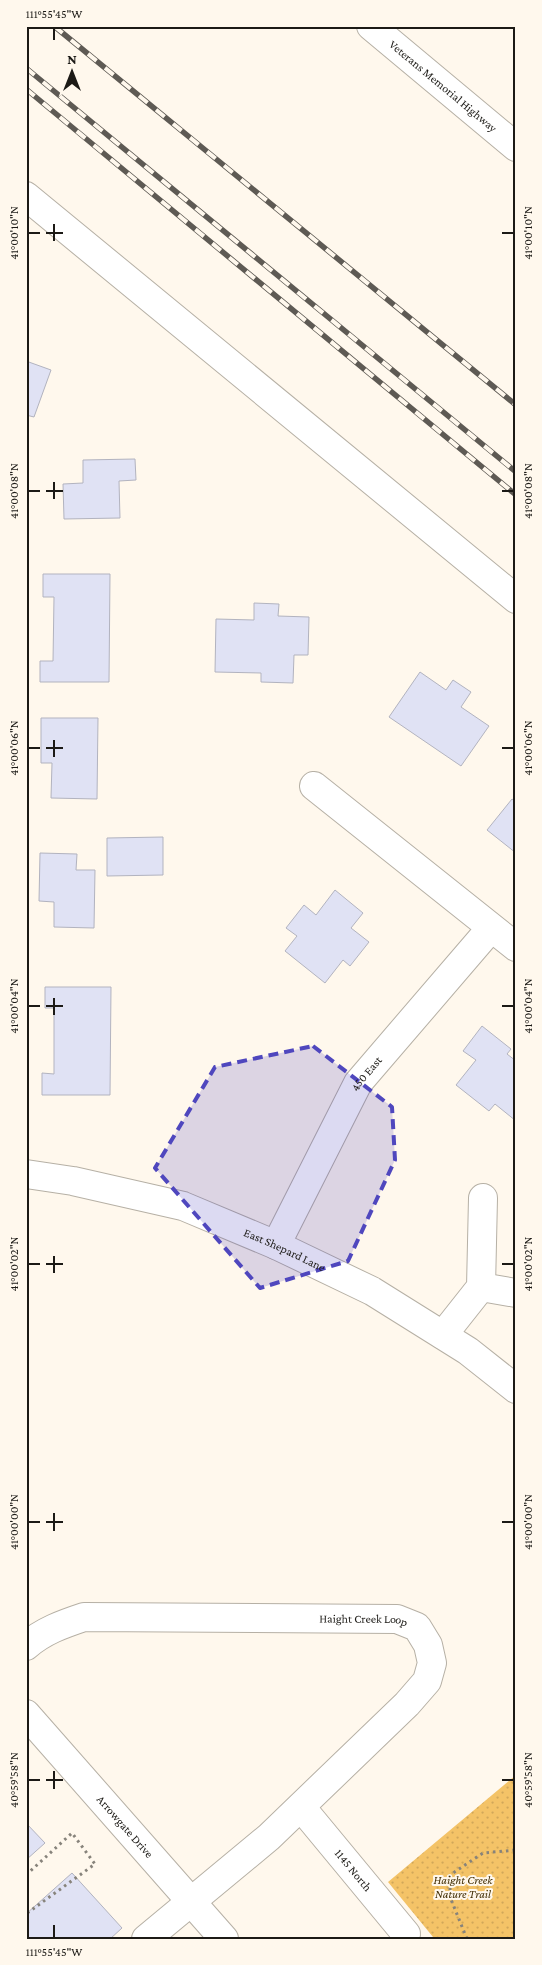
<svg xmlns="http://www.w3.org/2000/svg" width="542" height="1965" font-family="'Crimson Pro',serif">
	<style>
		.park { fill: url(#park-dots) }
		.building { fill: #e0e2f4; stroke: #b2b3bf }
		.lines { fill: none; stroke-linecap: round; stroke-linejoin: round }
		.minor-casing { stroke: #b6b0a5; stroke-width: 30 }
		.highway-casing { stroke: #b6b0a5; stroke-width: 30 }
		.path { stroke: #87837b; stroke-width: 3; stroke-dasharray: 2.5 4; stroke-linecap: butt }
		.minor { stroke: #fff; stroke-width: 28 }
		.highway { stroke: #fff; stroke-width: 28 }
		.rail-casing { stroke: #5e5a54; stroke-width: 5.5 }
		.rail { stroke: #fff8ed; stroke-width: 4; stroke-dasharray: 11; stroke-linecap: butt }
		.marked { fill: #4f47be; fill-opacity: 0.2; stroke: #4f47be; stroke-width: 4; stroke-dasharray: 10 6; stroke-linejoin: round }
		.ticks { fill: none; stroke: #1c1a16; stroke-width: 2 }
		.labels { text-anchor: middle; stroke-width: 4; stroke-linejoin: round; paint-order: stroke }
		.street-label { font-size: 12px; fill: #1c1a16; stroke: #fff8ed }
		.park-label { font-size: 12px; font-style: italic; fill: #412d03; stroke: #fff8ed }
		.neatline { fill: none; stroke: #1c1a16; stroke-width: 2 }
		.ticks-label { font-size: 12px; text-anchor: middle; fill: #1c1a16 }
	</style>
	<defs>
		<pattern id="park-dots" width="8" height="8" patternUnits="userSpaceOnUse" patternTransform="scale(1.25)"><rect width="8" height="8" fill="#f4c367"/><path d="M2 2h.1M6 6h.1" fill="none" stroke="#d1a759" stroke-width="1.8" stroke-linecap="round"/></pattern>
	</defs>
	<rect width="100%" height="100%" fill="#fff8ed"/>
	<path class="park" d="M516,1775V1939H432L433,1937L388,1882Z"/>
	<g class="building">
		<path d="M26,361L51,370L34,417L26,415Z"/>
		<path d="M135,459L136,480L119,481L120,518L64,519L63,484L83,483V460Z"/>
		<path d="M43,574H110L109,682H40V661H53L54,597H43Z"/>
		<path d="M254,603L279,604L278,616L309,617L308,655H294L293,683L261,682V673L215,672L216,619L254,620Z"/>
		<path d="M420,672L446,690L453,680L471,692L461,707L489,726L461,766L389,717Z"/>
		<path d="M41,718H98L97,799L51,798L52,763H41Z"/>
		<path d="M512,799L516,802V853L487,830Z"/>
		<path d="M163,837V875L107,876V838Z"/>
		<path d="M40,853L77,854L76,870H95L94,928L54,927V902L39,901Z"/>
		<path d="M335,890L363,913L351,928L369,942L350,966L343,960L325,983L285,951L297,936L286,928L304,905L316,915Z"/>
		<path d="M45,987H111L110,1095H42V1073L54,1074V1008H45Z"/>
		<path d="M482,1026L511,1049L507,1054L516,1061V1121L495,1104L489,1111L456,1085L476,1060L463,1051Z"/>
		<path d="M26,1823L45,1843L26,1860Z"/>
		<path d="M72,1873L122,1928L110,1939H26V1914Z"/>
	</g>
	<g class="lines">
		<g class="minor-casing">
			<g id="minor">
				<path d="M26,196L516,599"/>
				<path d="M314,786L516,947"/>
				<path id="s1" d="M26,1174L73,1181L183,1206L276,1245L372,1291L468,1351L516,1389"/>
				<path id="s2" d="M276,1245L358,1083L491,928"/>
				<path d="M481,1287L516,1293"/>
				<path d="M443,1335L481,1287L483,1198"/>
				<path id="s3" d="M26,1646C43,1631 63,1624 84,1617L397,1619L417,1627L428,1645L432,1663L427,1681L407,1704L269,1837L146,1939"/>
				<path id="s4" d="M26,1714L224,1939"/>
				<path id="s5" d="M301,1807L406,1934"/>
			</g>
		</g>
		<g class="highway-casing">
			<g id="highway">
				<path id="s6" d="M371,26L516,147"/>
			</g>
		</g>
		<g class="path">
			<path d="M26,1875L72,1833L95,1864L26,1914"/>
			<path d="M467,1939L450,1897V1875L483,1853L516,1850"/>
		</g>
		<use href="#minor" class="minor"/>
		<use href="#highway" class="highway"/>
		<g class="rail-casing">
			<g id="rail">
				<path d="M54,26L516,405"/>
				<path d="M26,68L516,472"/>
				<path d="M26,89L516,495"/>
			</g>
		</g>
		<use href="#rail" class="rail"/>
	</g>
	<path class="marked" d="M313,1046L392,1107L395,1160L348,1261L260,1288L155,1168L215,1067Z"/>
	<path class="ticks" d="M54,28V40M54,224V241M28,233H40M46,233H63M502,233H514M54,482V499M28,491H40M46,491H63M502,491H514M54,740V757M28,748H40M46,748H63M502,748H514M54,998V1015M28,1006H40M46,1006H63M502,1006H514M54,1256V1273M28,1264H40M46,1264H63M502,1264H514M54,1513V1531M28,1522H40M46,1522H63M502,1522H514M54,1771V1789M28,1780H40M46,1780H63M502,1780H514M54,1925V1938"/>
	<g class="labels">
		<g class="street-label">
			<text dy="4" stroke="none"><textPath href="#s6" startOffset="94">Veterans Memorial Highway</textPath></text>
			<text dy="4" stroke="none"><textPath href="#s2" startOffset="194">450 East</textPath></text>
			<text dy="4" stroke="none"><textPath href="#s1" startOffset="271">East Shepard Lane</textPath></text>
			<text dy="4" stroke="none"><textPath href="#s3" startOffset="345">Haight Creek Loop</textPath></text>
			<text dy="4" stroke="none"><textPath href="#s4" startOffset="150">Arrowgate Drive</textPath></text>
			<text dy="4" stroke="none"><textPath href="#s5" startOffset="82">1145 North</textPath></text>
		</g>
		<g class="park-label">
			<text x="463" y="1884">Haight Creek<tspan x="463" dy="14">Nature Trail</tspan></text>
		</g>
	</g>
	<rect width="542" height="1965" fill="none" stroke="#fff8ed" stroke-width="55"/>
	<g transform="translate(72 72)" stroke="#fff8ed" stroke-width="4" paint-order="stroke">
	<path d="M0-4L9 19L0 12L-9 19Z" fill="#1c1a16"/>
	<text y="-8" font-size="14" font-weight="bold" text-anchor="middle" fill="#1c1a16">N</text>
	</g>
	<rect x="28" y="28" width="486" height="1910" class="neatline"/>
	<g class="ticks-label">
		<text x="54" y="18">111°55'45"W</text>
		<text transform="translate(14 233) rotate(-90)" y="4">41°00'10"N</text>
		<text transform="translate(528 233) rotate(-90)" y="4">41°00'10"N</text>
		<text transform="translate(14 491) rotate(-90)" y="4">41°00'08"N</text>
		<text transform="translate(528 491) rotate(-90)" y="4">41°00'08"N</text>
		<text transform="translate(14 748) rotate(-90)" y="4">41°00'06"N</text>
		<text transform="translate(528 748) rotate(-90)" y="4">41°00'06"N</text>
		<text transform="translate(14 1006) rotate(-90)" y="4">41°00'04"N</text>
		<text transform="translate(528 1006) rotate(-90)" y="4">41°00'04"N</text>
		<text transform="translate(14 1264) rotate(-90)" y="4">41°00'02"N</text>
		<text transform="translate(528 1264) rotate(-90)" y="4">41°00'02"N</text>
		<text transform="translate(14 1522) rotate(-90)" y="4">41°00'00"N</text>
		<text transform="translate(528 1522) rotate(-90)" y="4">41°00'00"N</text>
		<text transform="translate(14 1780) rotate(-90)" y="4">40°59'58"N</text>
		<text transform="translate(528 1780) rotate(-90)" y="4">40°59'58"N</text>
		<text x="54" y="1956">111°55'45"W</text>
	</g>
</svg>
